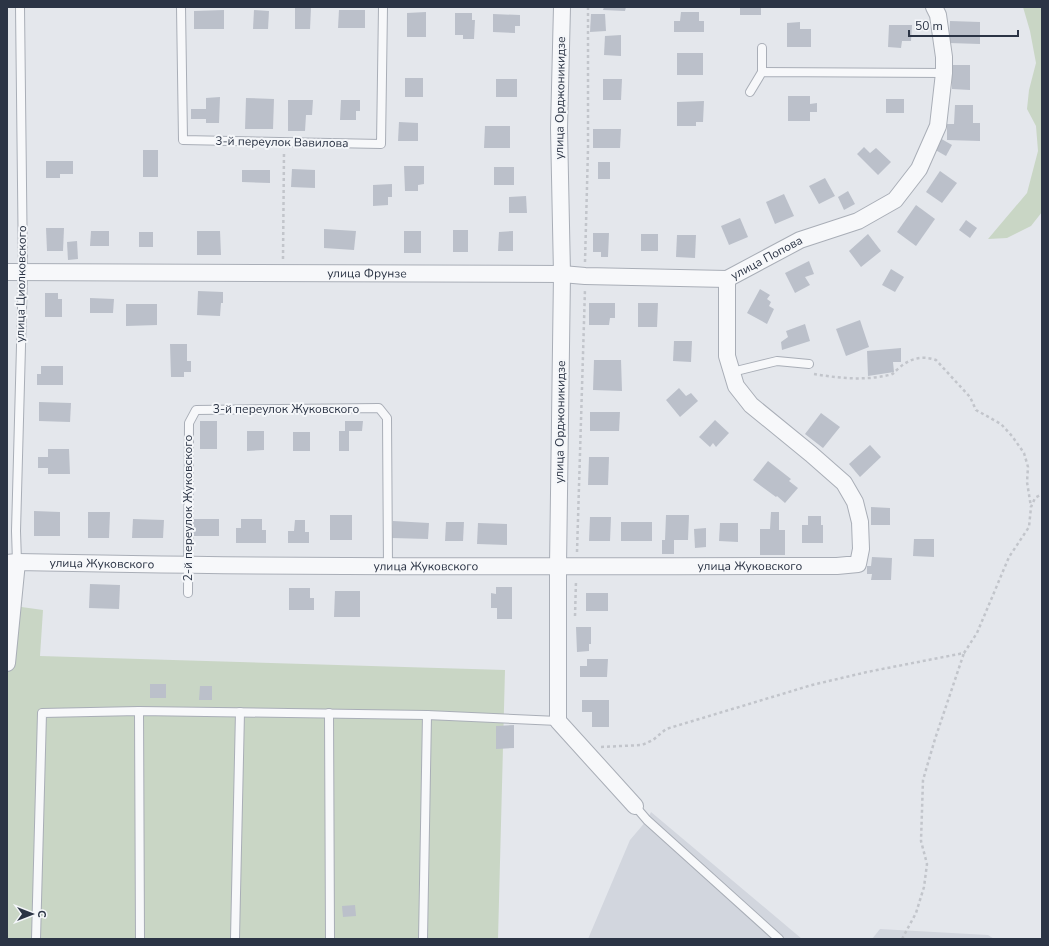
<svg xmlns="http://www.w3.org/2000/svg" width="1049" height="946" font-family="'Nunito Sans',sans-serif">
	<style>
		.built { fill: #d2d6de }
		.green { fill: #c9d6c5 }
		.building { fill: #bbc0ca }
		.lines { fill: none; stroke-linecap: round; stroke-linejoin: round }
		.lane-casing { stroke: #a9aeb7; stroke-width: 10 }
		.street-casing { stroke: #a9aeb7; stroke-width: 18 }
		.path { stroke: #c2c5cb; stroke-width: 2.5; stroke-dasharray: 3 3; stroke-linecap: butt }
		.lane { stroke: #f7f8fa; stroke-width: 8 }
		.street { stroke: #f7f8fa; stroke-width: 16 }
		.labels { text-anchor: middle; stroke-width: 4; stroke-linejoin: round; paint-order: stroke }
		.street-label { font-size: 12px; fill: #2b3445; stroke: #f4f6f9 }
	</style>
	<rect width="100%" height="100%" fill="#e4e7ec"/>
	<g class="built">
		<path d="M651,812L802,939H588L630,840L647,820Z"/>
		<path d="M880,929L988,935L994,939H872Z"/>
	</g>
	<g class="green">
		<path d="M1023,7H1042V212L1031,226L1007,238L988,239L1027,193L1038,151L1036,126L1027,109L1029,90L1036,63L1030,31Z"/>
		<path d="M7,605L43,610L40,656L505,670L498,939H7Z"/>
	</g>
	<g class="building">
		<path d="M604,7H626L625,11L603,10Z"/>
		<rect x="740" y="7" width="21" height="8"/>
		<path d="M295,8H311L310,29H295Z"/>
		<path d="M224,10V29H194V11Z"/>
		<path d="M254,10L269,11L268,29H253Z"/>
		<path d="M339,10H365V28H338Z"/>
		<path d="M426,12V37H407V13Z"/>
		<path d="M681,12H699V21H704V32H674V21H680Z"/>
		<path d="M455,13H472V20H475L474,39H463V35H455Z"/>
		<path d="M493,14L520,15V26H515V33L493,32Z"/>
		<path d="M591,14H605L606,31L590,32Z"/>
		<path d="M950,21L980,22V44L949,43Z"/>
		<path d="M800,22V29H811V47H787V23Z"/>
		<path d="M889,25H912L911,41H902L901,48L888,47Z"/>
		<path d="M621,35V56L604,55L605,36Z"/>
		<rect x="677" y="53" width="26" height="22"/>
		<path d="M952,65H970V90L952,89Z"/>
		<rect x="405" y="78" width="18" height="19"/>
		<rect x="496" y="79" width="21" height="18"/>
		<path d="M603,79H622L621,100H603Z"/>
		<path d="M788,96H810V104L817,103V112H810V121H788Z"/>
		<path d="M220,97L219,123H206V119H191V109H206V98Z"/>
		<path d="M246,98L274,99L273,129H245Z"/>
		<rect x="886" y="99" width="18" height="14"/>
		<path d="M288,100H313L312,115H306L305,131H288Z"/>
		<path d="M341,100H360V111H356V120H340Z"/>
		<path d="M704,101L703,122H696V126H677V102Z"/>
		<path d="M955,105H973V123H980V141L947,140V124H954Z"/>
		<path d="M399,122L418,123V141H398Z"/>
		<path d="M485,126H510V148H484Z"/>
		<path d="M593,129H621L620,148H593Z"/>
		<path d="M938,137L952,145L946,156L932,148Z"/>
		<path d="M864,147L870,153L876,148L891,162L878,175L857,154Z"/>
		<rect x="143" y="150" width="15" height="27"/>
		<path d="M46,161H73V174H60V178H46Z"/>
		<rect x="598" y="162" width="12" height="17"/>
		<path d="M404,166H424V184L418,185V191H405Z"/>
		<rect x="494" y="167" width="20" height="18"/>
		<path d="M292,169L315,170V188L291,187Z"/>
		<path d="M242,170H270V183L242,182Z"/>
		<path d="M940,171L957,183L942,203L926,192Z"/>
		<path d="M825,178L835,196L819,204L809,186Z"/>
		<path d="M392,184V197H388V205L373,206V185Z"/>
		<path d="M848,191L855,204L844,210L838,197Z"/>
		<path d="M784,194L794,216L775,224L766,202Z"/>
		<path d="M526,196L527,213H509V197Z"/>
		<path d="M916,205L935,219L916,246L897,232Z"/>
		<path d="M740,218L748,237L729,245L721,226Z"/>
		<path d="M966,220L977,228L970,238L959,230Z"/>
		<path d="M46,228H64L63,251H47Z"/>
		<path d="M324,229L356,231L354,250L324,248Z"/>
		<rect x="453" y="230" width="15" height="22"/>
		<path d="M91,231H109V246H90Z"/>
		<path d="M197,231H220L221,255H197Z"/>
		<rect x="404" y="231" width="17" height="22"/>
		<path d="M513,231V251H498L499,232Z"/>
		<rect x="139" y="232" width="14" height="15"/>
		<path d="M593,233H609L608,257H601V252H593Z"/>
		<rect x="641" y="234" width="17" height="17"/>
		<path d="M868,234L881,251L861,267L849,251Z"/>
		<path d="M677,235H696L695,258L676,257Z"/>
		<path d="M77,241L78,259L68,260L67,242Z"/>
		<path d="M809,261L814,274L805,277L810,285L795,293L785,273Z"/>
		<path d="M891,269L904,277L895,292L882,285Z"/>
		<path d="M760,289L770,295L767,299L771,302L769,306L774,309L767,324L747,313Z"/>
		<path d="M198,291L223,292V303H221L220,316L197,315Z"/>
		<path d="M45,293H58V299H62V317H45Z"/>
		<path d="M90,298L114,299L113,313H90Z"/>
		<path d="M589,303H615V318H610L609,325H589Z"/>
		<path d="M638,303H658L657,327H638Z"/>
		<path d="M126,304H157V325L126,326Z"/>
		<path d="M860,320L869,347L846,356L836,329Z"/>
		<path d="M805,324L810,341L782,350L781,342L788,337L786,331Z"/>
		<path d="M674,341H692L691,362L673,361Z"/>
		<path d="M170,344H187V361H191V372H184V377H171Z"/>
		<path d="M901,348V362H893L894,372L868,376L867,351Z"/>
		<path d="M594,360H621L622,391L593,390Z"/>
		<path d="M41,366H63V385H37V374H41Z"/>
		<path d="M679,388L686,396L691,393L698,401L680,417L666,400Z"/>
		<path d="M39,402L71,403L70,422L39,421Z"/>
		<path d="M590,412H620L619,431H590Z"/>
		<path d="M821,413L840,427L823,448L805,434Z"/>
		<path d="M715,420L729,433L716,447L713,443L710,447L699,437Z"/>
		<rect x="200" y="421" width="17" height="28"/>
		<path d="M345,421H363L362,431H349V451H339V431H345Z"/>
		<path d="M247,431H264V450L247,451Z"/>
		<rect x="293" y="432" width="17" height="19"/>
		<path d="M870,445L881,457L860,477L849,464Z"/>
		<path d="M48,449H69L70,474H48V468H38V457H48Z"/>
		<path d="M589,457H609L608,485H588Z"/>
		<path d="M768,461L791,479L789,481L798,488L785,503L777,496L776,497L753,480Z"/>
		<path d="M871,507L890,508V525H871Z"/>
		<path d="M34,511L60,512V536H34Z"/>
		<path d="M88,512H110L109,538H88Z"/>
		<path d="M771,512H779V530H785V555H760V529H770Z"/>
		<rect x="330" y="515" width="22" height="25"/>
		<path d="M666,515H689L688,540H674V554H662V540H665Z"/>
		<path d="M808,516H821V525H823V543H802V525H808Z"/>
		<path d="M590,517H611L610,541H589Z"/>
		<path d="M133,519L164,520L163,538H132Z"/>
		<rect x="192" y="519" width="27" height="17"/>
		<path d="M241,519H262V530H266V543H236V528H241Z"/>
		<path d="M295,520H305V532H309V543H288V531H294Z"/>
		<path d="M393,521L429,523L428,539L392,538Z"/>
		<path d="M446,522H464L463,541H445Z"/>
		<rect x="621" y="522" width="31" height="19"/>
		<path d="M478,523L507,524V545L477,544Z"/>
		<path d="M720,523H738V542L719,541Z"/>
		<path d="M706,528V547L695,548L694,529Z"/>
		<path d="M914,539H934V557L913,556Z"/>
		<path d="M872,557L892,558L891,580H871L872,574H867V566H871Z"/>
		<path d="M90,584L120,585L119,609L89,608Z"/>
		<path d="M496,587H512V619H497V608H491V593L496,594Z"/>
		<path d="M289,588H310V598H314V610H289Z"/>
		<path d="M335,591H360V617H334Z"/>
		<rect x="586" y="593" width="22" height="18"/>
		<path d="M576,627H591V644H589V651L577,652Z"/>
		<path d="M587,659H608L607,677H580V666H587Z"/>
		<rect x="150" y="684" width="16" height="14"/>
		<path d="M200,686H212V700H199Z"/>
		<path d="M582,700H609V727H592V712H582Z"/>
		<path d="M514,725V748L496,749V726Z"/>
		<path d="M355,905L356,916L343,917L342,906Z"/>
	</g>
	<g class="lines">
		<g class="lane-casing">
			<g id="lane">
				<path d="M181,7L183,140L381,144L383,7"/>
				<path d="M762,48V72"/>
				<path d="M750,92L762,72L944,73"/>
				<path d="M732,372L777,361L809,364"/>
				<path d="M17,562L16,531L23,272L20,7"/>
				<path d="M188,593L189,423L196,410L379,408L387,418L388,566"/>
				<path d="M139,711L140,939"/>
				<path d="M329,713L330,939"/>
				<path d="M635,806L647,820L779,939"/>
				<path d="M36,939L42,713L139,711L427,715L558,721"/>
				<path d="M235,939L240,712"/>
				<path d="M423,939L427,715"/>
			</g>
		</g>
		<g class="street-casing">
			<g id="street">
				<path d="M562,7L559,128L562,274L558,566V721L635,806"/>
				<path id="s1" d="M7,272L562,274L585,276L727,279"/>
				<path id="s2" d="M7,563L17,562C291,568 564,566 837,566L858,564L861,549L860,522L855,502L844,483L811,454L751,405L736,386L727,356V279L800,240L858,221L895,200L919,169L938,126L944,73V57L938,15L934,7"/>
				<path d="M7,663L17,562"/>
			</g>
		</g>
		<g class="path">
			<path d="M283,259L284,152"/>
			<path d="M585,262L588,149V7"/>
			<path d="M814,374C838,378 864,381 889,375C893,375 895,371 899,368C909,359 922,355 936,360L970,397L976,410L1001,424L1012,436L1024,453L1028,467L1027,482L1031,507"/>
			<path d="M577,552L585,289"/>
			<path d="M575,616L576,581"/>
			<path d="M601,747L642,745L653,740L666,729L812,685L867,672L964,653L977,633L1009,557L1029,527L1031,507L1035,498L1042,494"/>
			<path d="M902,939L916,913L924,887L927,864L921,841L923,780L935,739L964,653"/>
		</g>
		<use href="#lane" class="lane"/>
		<use href="#street" class="street"/>
	</g>
	<g class="labels">
		<g class="street-label">
			<text transform="translate(560 98) rotate(-89)" y="4">улица Орджоникидзе</text>
			<text transform="translate(282 142) rotate(1)" y="4">3-й переулок Вавилова</text>
			<text dy="4" stroke="none"><textPath href="#s2" startOffset="1235">улица Попова</textPath></text>
			<text dy="4" stroke="none"><textPath href="#s1" startOffset="360">улица Фрунзе</textPath></text>
			<text transform="translate(21 284) rotate(-89)" y="4">улица Циолковского</text>
			<text x="286" y="413">3-й переулок Жуковского</text>
			<text transform="translate(560 422) rotate(-89)" y="4">улица Орджоникидзе</text>
			<text transform="translate(188 508) rotate(-90)" y="4">2-й переулок Жуковского</text>
			<text dy="4" stroke="none"><textPath href="#s2" startOffset="95">улица Жуковского</textPath></text>
			<text dy="4" stroke="none"><textPath href="#s2" startOffset="419">улица Жуковского</textPath></text>
			<text dy="4" stroke="none"><textPath href="#s2" startOffset="743">улица Жуковского</textPath></text>
		</g>
	</g>
	<rect width="1049" height="946" fill="none" stroke="#2b3445" stroke-width="16"/>
	<g transform="translate(32 914) rotate(90)" stroke="#f4f6f9" stroke-width="3" paint-order="stroke">
	<path d="M0-3L7 15L0 10L-7 15Z" fill="#2b3445"/>
	<text y="-6" font-size="11" font-weight="bold" text-anchor="middle" fill="#2b3445">С</text>
	</g>
	<path d="M909 30v6h109v-6" fill="none" stroke="#2b3445" stroke-width="2"/>
	<text x="915" y="30" font-size="12" fill="#2b3445" stroke="#f4f6f9" stroke-width="3" paint-order="stroke">50 m</text>
</svg>
